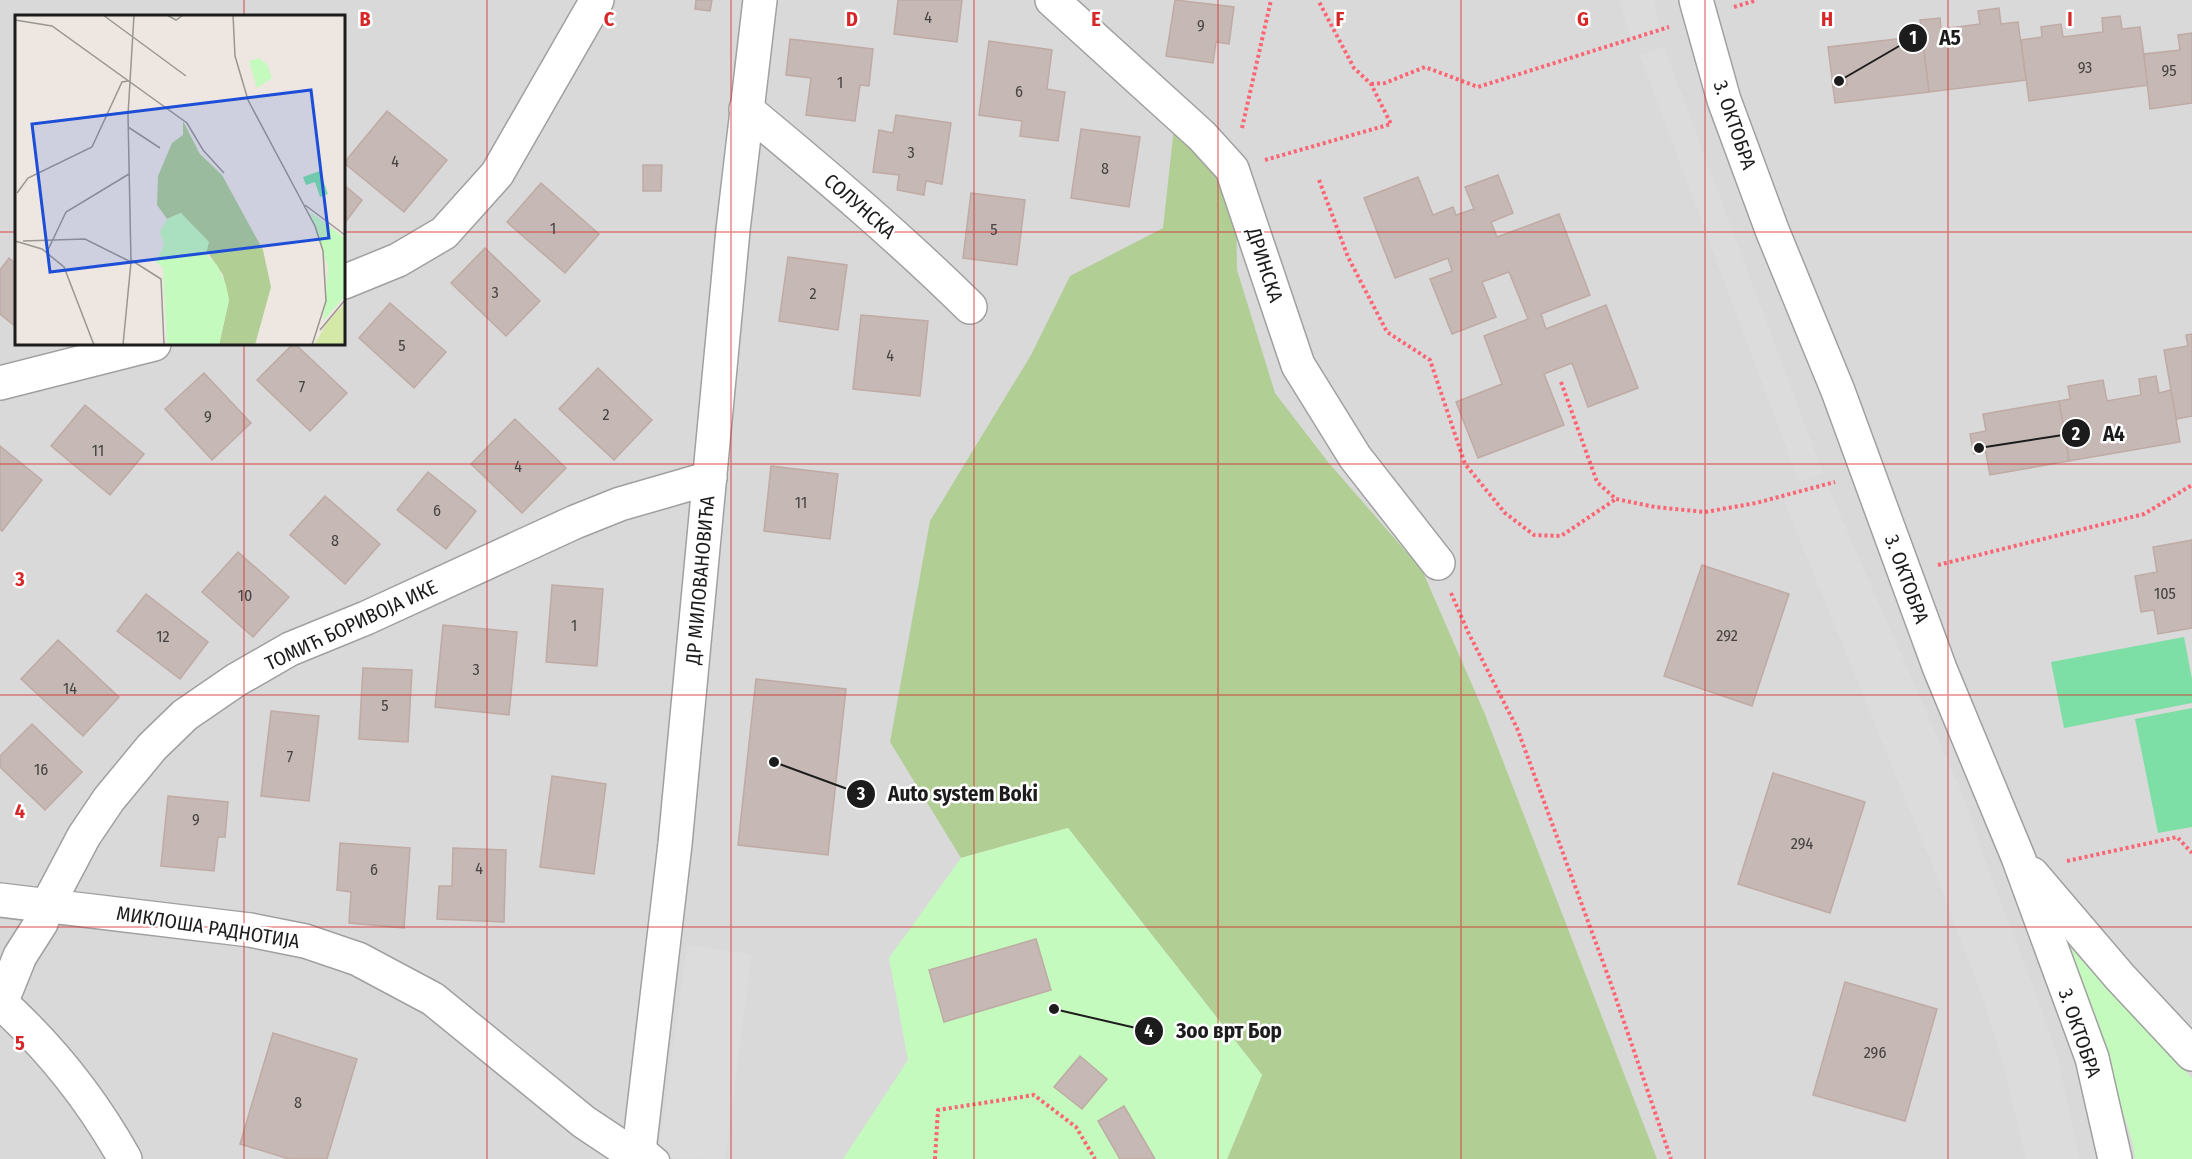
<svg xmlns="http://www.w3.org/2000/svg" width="2192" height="1159" font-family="'Fira Sans Condensed',sans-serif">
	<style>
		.residential { fill: #dad9d9; fill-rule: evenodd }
		.forest { fill: #b1ce95 }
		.park { fill: #c4fabd }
		.pitch { fill: #7edfa6 }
		.parking { fill: #dcdcdc }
		.building { fill: #c5b8b5; stroke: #bfaaa4; stroke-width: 1.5 }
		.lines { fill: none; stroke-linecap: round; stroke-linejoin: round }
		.service-casing { stroke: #a0a0a0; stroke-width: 21 }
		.minor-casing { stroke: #a0a0a0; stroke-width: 36 }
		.path { stroke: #fb6574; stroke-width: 4; stroke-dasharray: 3 3; stroke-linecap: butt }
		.service { stroke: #fff; stroke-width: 18 }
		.minor { stroke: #fff; stroke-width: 33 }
		.grid { fill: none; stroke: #d62828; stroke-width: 1.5; stroke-opacity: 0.55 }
		.labels { text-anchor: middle; stroke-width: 5; stroke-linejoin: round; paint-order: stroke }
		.number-label { font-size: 16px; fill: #464342 }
		.street-label { font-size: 20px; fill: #1c1c1c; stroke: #fff }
		.inset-road { fill: none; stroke: #9a9692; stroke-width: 1.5 }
		.view { fill: #1d4ed8; fill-opacity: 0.15; stroke: #1d4ed8; stroke-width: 3 }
		.inset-edge { fill: none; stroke: #1c1c1c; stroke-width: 3 }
		.grid-label { font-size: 20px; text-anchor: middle; font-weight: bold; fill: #d62828; stroke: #fff; stroke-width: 5; stroke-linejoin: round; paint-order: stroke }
		.leader { fill: none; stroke: #1c1c1c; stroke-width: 2 }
		.callout-dot { fill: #1c1c1c; stroke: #fff; stroke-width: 2 }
		.mark-label { font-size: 18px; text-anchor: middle; font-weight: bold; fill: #fff }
		.callout-label { font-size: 21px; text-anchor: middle; font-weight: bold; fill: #1c1c1c; stroke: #fff; stroke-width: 5; stroke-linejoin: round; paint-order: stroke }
	</style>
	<rect width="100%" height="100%" fill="#eee7e1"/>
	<path class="residential" d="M0,0H2192V1159H0ZM16,16H344V344H16Z"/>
	<path class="forest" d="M1175,118L1236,199L1237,270L1275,393L1328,462L1422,570L1484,712L1657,1159H1227L1262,1075L1068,828L961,858L890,742L930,521L1031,355L1070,276L1163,228Z"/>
	<g class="park">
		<path d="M1068,828L1262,1075L1227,1159H843L908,1060L889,958L961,858Z"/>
		<path d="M2067,944L2142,1026L2192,1078V1159H2135L2133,1145L2097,1025Z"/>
	</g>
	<g class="pitch">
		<path d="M2184,637L2192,679V703L2064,728L2051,662Z"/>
		<path d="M2192,708V827L2158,833L2135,719Z"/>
	</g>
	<g class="parking">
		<path d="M1619,0H1654L1660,30L1631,39Z"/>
		<path d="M1664,47L1823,473L1799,482L1640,56Z"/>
		<path d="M1827,485L1964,798L1986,863L2035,991L2058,1059L2080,1159H2026L2004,1067L1983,999L1937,877L1782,496Z"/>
		<path d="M687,945L752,954L725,1159L658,1158Z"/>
	</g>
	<g class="building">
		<path d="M696,0H712L710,11L695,9Z"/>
		<path d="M898,0H962L957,42L894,34Z"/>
		<path d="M1175,0L1234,7L1229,44L1216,42L1213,63L1166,56Z"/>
		<path d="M1999,8L2001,24L2018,22L2026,80L1929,92L1920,20L1940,18L1941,29L1980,24L1978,11Z"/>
		<path d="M2120,16L2122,29L2140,27L2148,85L2029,101L2021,40L2042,37L2041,27L2061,24L2063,37L2103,32L2102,18Z"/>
		<path d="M2192,33V103L2150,109L2144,54L2180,50L2178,35Z"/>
		<path d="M1922,36L1929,92L1835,103L1833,87L1847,85L1846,76L1832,78L1828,47Z"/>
		<path d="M790,39L873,49L869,86L860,85L855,121L806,115L811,78L786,75Z"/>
		<path d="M989,41L1052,50L1047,89L1065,92L1058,141L1020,136L1022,121L979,115Z"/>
		<path d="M1846,76L1847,85L1833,87L1832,78Z"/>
		<path d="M387,111L447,160L404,212L344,163Z"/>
		<path d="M896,115L951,123L942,184L926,181L924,195L897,190L899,175L873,172L879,130L893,133Z"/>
		<path d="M1081,129L1140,137L1129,207L1071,198Z"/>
		<path d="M643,165H662L661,191H643Z"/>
		<path d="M1498,175L1513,213L1491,222L1497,237L1559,214L1590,295L1541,314L1546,329L1606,305L1638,388L1588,407L1572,363L1544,374L1564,425L1478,458L1456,402L1502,384L1484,336L1528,319L1509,272L1482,282L1496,317L1452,334L1430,279L1452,271L1448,258L1395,278L1364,198L1418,177L1433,215L1453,207L1456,215L1474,209L1465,187Z"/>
		<path d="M541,183L599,234L565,273L507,222Z"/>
		<path d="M344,185L362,200L344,224Z"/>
		<path d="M971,193L1025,200L1017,265L963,258Z"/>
		<path d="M485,248L540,301L506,336L451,283Z"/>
		<path d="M788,257L847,265L838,330L779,321Z"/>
		<path d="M9,258L16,264V327L0,314V270Z"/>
		<path d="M390,303L446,352L414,388L359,338Z"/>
		<path d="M861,315L928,321L920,396L853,389Z"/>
		<path d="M2192,334V416L2176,419L2164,350L2188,346L2186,335Z"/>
		<path d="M293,344H295L347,393L310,431L257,380Z"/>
		<path d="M598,368L652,420L614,460L559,409Z"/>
		<path d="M204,373L251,423L212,460L165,409Z"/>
		<path d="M2156,376L2159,393L2171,390L2180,442L2069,461L2059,401L2070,399L2068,386L2103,380L2107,401L2141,395L2139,379Z"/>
		<path d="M2059,401L2069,461L1990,475L1984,443L1972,445L1970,434L1986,431L1983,414Z"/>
		<path d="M85,405L144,454L110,495L51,446Z"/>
		<path d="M515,419L566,468L522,513L471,464Z"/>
		<path d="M1984,443L1986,452L1974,454L1972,445Z"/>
		<path d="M0,446L42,480L2,531L0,529Z"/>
		<path d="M771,466L838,474L830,539L764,531Z"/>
		<path d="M428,472L476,511L446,549L397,510Z"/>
		<path d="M325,496L380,544L345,584L290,535Z"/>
		<path d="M2192,540V628L2158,634L2154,610L2141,612L2135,576L2157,572L2153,547Z"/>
		<path d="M238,552L289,597L253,637L202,592Z"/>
		<path d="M1702,565L1789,594L1752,706L1664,676Z"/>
		<path d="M552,585L603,589L597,666L546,662Z"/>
		<path d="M146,594L208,642L180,679L117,631Z"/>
		<path d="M443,625L517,632L509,715L435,707Z"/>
		<path d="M58,640L119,697L83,736L21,679Z"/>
		<path d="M363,668L412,670L408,742L359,739Z"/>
		<path d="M756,679L846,689L828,855L738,845Z"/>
		<path d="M271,711L319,716L309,801L261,796Z"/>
		<path d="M32,724L82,772L45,810L0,767V756Z"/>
		<path d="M1773,773L1865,802L1830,913L1738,884Z"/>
		<path d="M552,776L606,784L594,874L540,867Z"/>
		<path d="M168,796L228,802L225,837H218L214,871L161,866Z"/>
		<path d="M340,843L410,848L404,928L349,923L351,892L337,890Z"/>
		<path d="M453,848L506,850L504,922L437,919L439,886H452Z"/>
		<path d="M1036,939L1051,990L944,1022L929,970Z"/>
		<path d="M1845,982L1937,1009L1905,1121L1813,1095Z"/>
		<path d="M273,1033L357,1059L327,1159H289L240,1144Z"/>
		<path d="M1080,1056L1107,1079L1082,1109L1054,1087Z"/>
		<path d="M1124,1106L1155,1159H1120L1098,1121Z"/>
	</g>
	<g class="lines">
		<g class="service-casing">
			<path id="service" d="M640,1142L660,1159"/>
		</g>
		<g class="minor-casing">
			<g id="minor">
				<path d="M1052,0L1202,136L1232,169L1298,365L1355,457L1438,563"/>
				<path d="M1696,0L1724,100L1772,230L1838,391L1940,669L2018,857L2092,1058L2115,1159"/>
				<path d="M746,109C823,173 899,237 970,307"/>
				<path d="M344,282L398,260L444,233L497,174L597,0"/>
				<path d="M0,383L154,344"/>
				<path d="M2032,874L2120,977L2192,1054"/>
				<path d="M0,900L250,930L305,941L358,959L433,999L584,1122L638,1158"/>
				<path d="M0,1002C50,1047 92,1100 125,1159"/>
				<path d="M1,1003L20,956L41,923L48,904L84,836L109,799L152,747L185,715L236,680L290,649L366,618L575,522L620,504L710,478"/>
				<path d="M638,1159L675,844L733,230L760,0"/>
			</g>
		</g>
		<g class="path">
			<path d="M1734,7L1757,0"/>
			<path d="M1371,84L1385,83L1425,67L1478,87L1669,27"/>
			<path d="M1242,128L1271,0"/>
			<path d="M1265,160L1391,124L1371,84L1354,68L1318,0"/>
			<path d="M1319,180L1348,257L1387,332L1430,360L1465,464L1505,513L1534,535L1561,536L1616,499"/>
			<path d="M1561,382L1597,482L1616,499L1655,507L1705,512L1756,503L1835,482"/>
			<path d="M1938,565L2144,514L2192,485"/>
			<path d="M1451,593L1468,632L1517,728L1611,984L1671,1159"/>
			<path d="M2067,861L2177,837L2192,853"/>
			<path d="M935,1159L938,1110L1034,1095L1076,1127L1095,1159"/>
		</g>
		<use href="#service" class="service"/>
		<use href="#minor" class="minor"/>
	</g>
	<path class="grid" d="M244,0V16M487,0V1159M731,0V1159M974,0V1159M1218,0V1159M1461,0V1159M1705,0V1159M1948,0V1159M0,232H16M344,232H2192M244,344V1159M0,464H2192M0,695H2192M0,927H2192"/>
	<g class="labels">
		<g class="number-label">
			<text x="928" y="23">4</text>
			<text x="1201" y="31">9</text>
			<text x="2085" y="73">93</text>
			<text x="2169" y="76">95</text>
			<text x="840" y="88">1</text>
			<text x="1019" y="97">6</text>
			<text x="911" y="158">3</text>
			<text x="395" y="167">4</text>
			<text x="1105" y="174">8</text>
			<text x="553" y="234">1</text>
			<text x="994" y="235">5</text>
			<text x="495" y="298">3</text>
			<text x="813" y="299">2</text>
			<text x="402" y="351">5</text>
			<text x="890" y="361">4</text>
			<text x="302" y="392">7</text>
			<text x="606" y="420">2</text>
			<text x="208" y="422">9</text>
			<text x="98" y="456">11</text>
			<text x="518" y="472">4</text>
			<text x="801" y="508">11</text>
			<text x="437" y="516">6</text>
			<text x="335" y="546">8</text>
			<text x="2165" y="599">105</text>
			<text x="245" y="601">10</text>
			<text x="574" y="631">1</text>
			<text x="1727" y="641">292</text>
			<text x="163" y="642">12</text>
			<text x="476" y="675">3</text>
			<text x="70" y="694">14</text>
			<text x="385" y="711">5</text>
			<text x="290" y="762">7</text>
			<text x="41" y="775">16</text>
			<text x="196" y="825">9</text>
			<text x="1802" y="849">294</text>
			<text x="479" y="874">4</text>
			<text x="374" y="875">6</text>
			<text x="1875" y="1058">296</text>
			<text x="298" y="1108">8</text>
		</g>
		<g class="street-label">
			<text transform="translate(1735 125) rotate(71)" y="7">3. ОКТОБРА</text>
			<text transform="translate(860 206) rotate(41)" y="7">СОЛУНСКА</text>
			<text transform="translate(1265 265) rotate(72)" y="7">ДРИНСКА</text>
			<text transform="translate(1907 579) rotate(70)" y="7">3. ОКТОБРА</text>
			<text transform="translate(700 580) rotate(-85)" y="7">ДР МИЛОВАНОВИЋА</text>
			<text transform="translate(351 625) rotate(-25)" y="7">ТОМИЋ БОРИВОЈА ИКЕ</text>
			<text transform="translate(208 927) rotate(9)" y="7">МИКЛОША РАДНОТИЈА</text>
			<text transform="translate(2080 1033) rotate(71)" y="7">3. ОКТОБРА</text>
		</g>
	</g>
	<g transform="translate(15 15)">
		<rect width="330" height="330" fill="#eee7e1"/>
		<path d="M330,288V330H299L312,308Z" fill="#d5e9a6"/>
		<path d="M168,106L185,139L207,160L248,235L256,272L240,330H204L214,285L208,260L166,198L152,204L142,190L143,161L157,128L168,120Z" fill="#b1ce95"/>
		<path d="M244,43L252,49L257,63L242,73L234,46ZM295,197L330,223V281L308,306L313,252ZM166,198L194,227L191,239L202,250L211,270L214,285L204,330H152L148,253L141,247L149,230L145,217L152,204Z" fill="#c4fabd"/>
		<path d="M305,156L313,179L305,182L300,167L291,170L288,162Z" fill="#7edfa6"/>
		<path class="inset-road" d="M88,0L171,61M152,0L161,5L168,0M218,0L220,41L233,85L300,211L308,236L311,286L297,330M0,5L37,11L172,108L188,135L209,158M113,112L145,133M2,178L13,163L77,132L107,67L113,66M290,190L330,220M0,226L27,234L49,252L79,330M8,226L70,224L116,247M32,237L51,197L114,159M116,245L146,264L149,330M305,315L330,285M108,330L116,247L113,100L119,0"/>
		<path class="view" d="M296,75L314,223L35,257L17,109Z"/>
		<rect width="330" height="330" class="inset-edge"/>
	</g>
	<g class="grid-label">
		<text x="365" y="26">B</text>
		<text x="609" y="26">C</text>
		<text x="852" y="26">D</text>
		<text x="1096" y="26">E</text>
		<text x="1340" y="26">F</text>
		<text x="1583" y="26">G</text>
		<text x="1827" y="26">H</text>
		<text x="2070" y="26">I</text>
		<text x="20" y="586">3</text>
		<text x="20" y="818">4</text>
		<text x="20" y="1050">5</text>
	</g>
	<path class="leader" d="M1839 81L1913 38M1979 448L2076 433M774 762L861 794M1054 1009L1149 1031"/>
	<g class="callout-dot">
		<circle cx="1839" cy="81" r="6"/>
		<circle cx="1979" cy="448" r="6"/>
		<circle cx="774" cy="762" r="6"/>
		<circle cx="1054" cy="1009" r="6"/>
		<circle cx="1913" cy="38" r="15"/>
		<circle cx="2076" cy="433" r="15"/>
		<circle cx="861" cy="794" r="15"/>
		<circle cx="1149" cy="1031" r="15"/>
	</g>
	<g class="mark-label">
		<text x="1913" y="44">1</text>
		<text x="2076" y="440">2</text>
		<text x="861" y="800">3</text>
		<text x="1149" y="1037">4</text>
	</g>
	<g class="callout-label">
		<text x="1950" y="45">A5</text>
		<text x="2114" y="441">A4</text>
		<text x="963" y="801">Auto system Boki</text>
		<text x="1229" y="1038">Зоо врт Бор</text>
	</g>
</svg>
